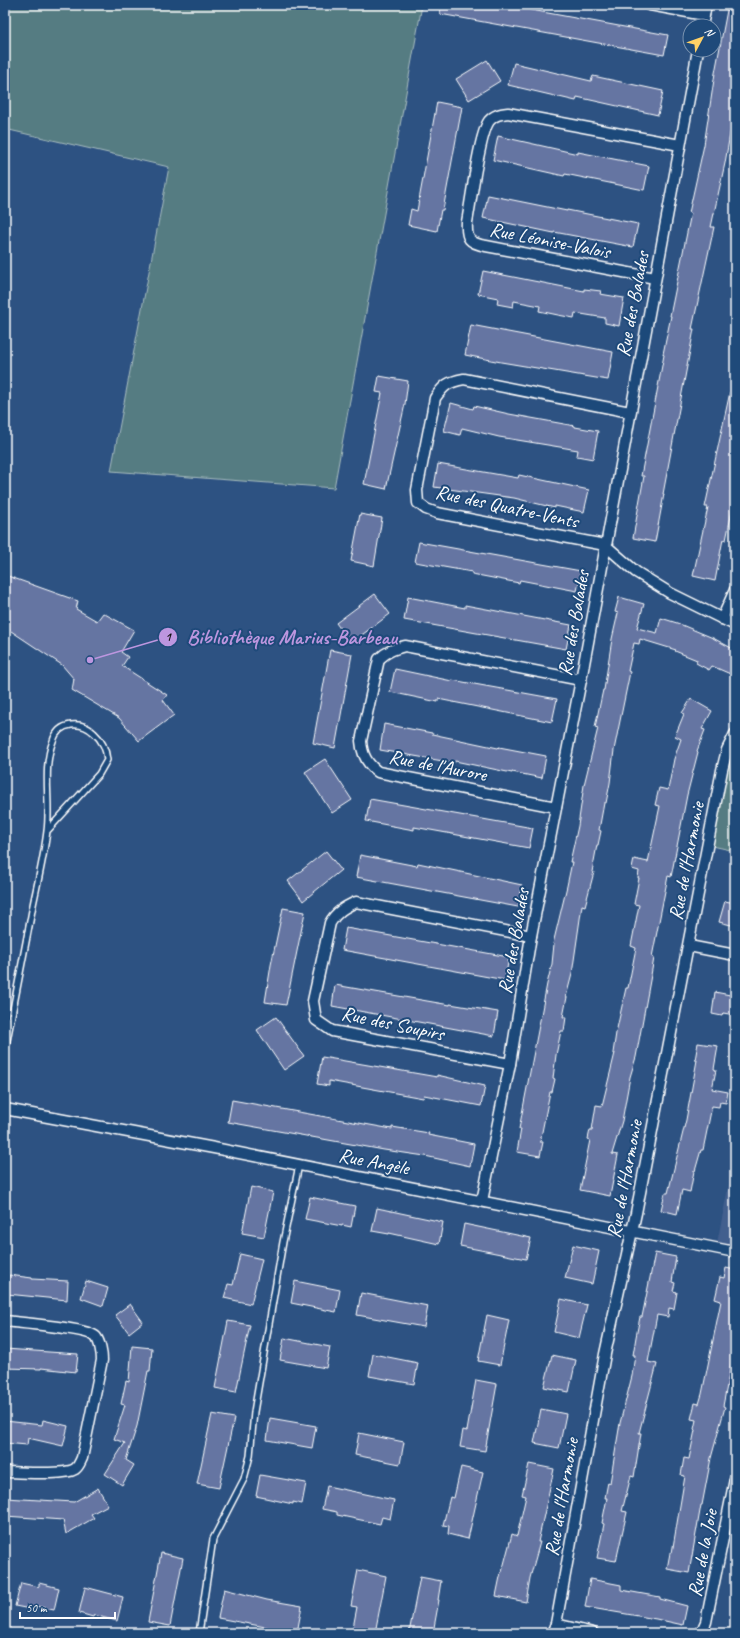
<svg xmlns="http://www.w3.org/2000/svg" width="740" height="1638" font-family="Caveat,sans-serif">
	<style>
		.built { fill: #425f8e }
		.green { fill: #557c82; stroke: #aabec0 }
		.building { fill: #6574a2; stroke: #fff }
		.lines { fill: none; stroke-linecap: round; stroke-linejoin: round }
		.service-casing { stroke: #fff; stroke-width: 8 }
		.minor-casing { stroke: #fff; stroke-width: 13 }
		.service { stroke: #1f4a7a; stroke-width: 5 }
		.minor { stroke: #1f4a7a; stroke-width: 10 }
		.labels { text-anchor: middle; stroke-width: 4; stroke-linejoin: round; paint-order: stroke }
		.street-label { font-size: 20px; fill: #fff; stroke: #1f4a7a }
		.leader { fill: none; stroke: #bd96df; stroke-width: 1.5 }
		.callout-dot { fill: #bd96df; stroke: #1f4a7a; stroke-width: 1.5 }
		.mark-label { font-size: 12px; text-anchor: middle; font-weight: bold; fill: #111 }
		.callout-label { font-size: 21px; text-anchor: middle; font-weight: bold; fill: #bd96df; stroke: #1f4a7a; stroke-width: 4; stroke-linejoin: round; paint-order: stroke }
	</style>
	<rect width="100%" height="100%" fill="#2d5282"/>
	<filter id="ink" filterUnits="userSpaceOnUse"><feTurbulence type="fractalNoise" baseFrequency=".025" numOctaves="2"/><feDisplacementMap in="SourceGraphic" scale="8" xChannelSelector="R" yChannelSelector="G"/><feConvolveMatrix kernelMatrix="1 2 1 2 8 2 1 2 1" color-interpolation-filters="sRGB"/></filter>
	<g filter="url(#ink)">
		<path class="built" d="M735,1154V1252L716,1248Z"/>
		<g class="green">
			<path d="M5,5H422L334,488L111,471L169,167L5,129Z"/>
			<path d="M735,734V851L708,845Z"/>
		</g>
		<g class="building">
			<path d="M441,5H504L668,35L664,55L440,14Z"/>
			<path d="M728,5H735V105L725,163L711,227H714L692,329H694L663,494H664L655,542L633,538L644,476H641L664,355L663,354L671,316H670L691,213H689L704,145L715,73Z"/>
			<path d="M487,60L500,81L469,100L456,79Z"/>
			<path d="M514,63L591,81L593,76L663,91L658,115L577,97L576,101L508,85Z"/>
			<path d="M437,102L462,107L443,210H441L437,231L408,225L411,209L417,211Z"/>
			<path d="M498,136L578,154V152L649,166L644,190L565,174L564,176L493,160Z"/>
			<path d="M488,195L567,211V210L638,224L633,247L554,232V233L483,218Z"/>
			<path d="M483,271L584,291V289L601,291L600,294L624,298L619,326L605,323V318L575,313L574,318L558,315L539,311L540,306L514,301L513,307L497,304L498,298L478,294Z"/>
			<path d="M471,325L613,352L608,380L501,362L465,355Z"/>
			<path d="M379,376L408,381L405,404L386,489L364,484L382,393L376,392Z"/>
			<path d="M730,392H735V497L726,540L723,539L715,581L693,576L708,507H705Z"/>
			<path d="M451,403L473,409L474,406L509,414L575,426V427L598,431L593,459L577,456L578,450L499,437L462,428L460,435L444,431Z"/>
			<path d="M438,464L518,478L519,475L589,490L584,512L555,506V508L514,498L434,487Z"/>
			<path d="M360,514L382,518L374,566L351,561Z"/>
			<path d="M419,542L581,571L577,591L520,580L519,583L472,574V572L415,562Z"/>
			<path d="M5,575L78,601L76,609L97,621L103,613L134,630L121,652L128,657L122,666L167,695L163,700L174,715L139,741L119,718L72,690L74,679L62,665L5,627Z"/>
			<path d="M375,594L390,614L351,643L336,623Z"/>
			<path d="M408,597L465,608V605L571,625L566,649L404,620Z"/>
			<path d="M619,597L644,604L637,628L657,633L661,618L677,623L713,638L735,650V676L712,666L709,670L696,663L697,660L675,651L676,650L640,639L639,644L634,643L628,671L630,672L614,750L610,783L606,803H604L599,830L601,831L598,845H597L592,872H594L585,906L582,905L572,974L566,997H567L563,1017H566L564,1031H561L556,1055L553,1078L555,1079L552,1092H550L540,1142H543L540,1156L517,1152L521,1129H519L547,984L552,964L554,944H553L567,886L572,862H570L578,826L584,785L598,728L595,727L603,690H604L612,639L618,613L615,612Z"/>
			<path d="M330,650L352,654L335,748L313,743Z"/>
			<path d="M395,669L452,681V680L557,699L552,722L438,699V702L390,692Z"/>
			<path d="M691,699L712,711L702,729L705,730L697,751L698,752L687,795L671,877L668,876L652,957L654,958L651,975L636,1057L630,1077L622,1121L612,1154L618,1155L610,1196L580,1190L590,1140L588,1139L590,1130H592L596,1105L602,1106L615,1053H613L616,1033L626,988H628L636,948L631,946L639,905L634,904L639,878H638L639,871L632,869L634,859L648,862L660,806L655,805L659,788L668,790L674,759L681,739L675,736L684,714L682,713Z"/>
			<path d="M384,724L432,733V734L498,748L499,747L546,756L542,778L512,772V773L455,761L454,763L380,750Z"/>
			<path d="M325,759L352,800L332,813L305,772Z"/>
			<path d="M370,799L533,828L529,848L414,827V830L366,821Z"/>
			<path d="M326,851L341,870L303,901L288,881Z"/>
			<path d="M360,855L417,866L418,863L522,885L518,907L356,877Z"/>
			<path d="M725,901L735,903V926L719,922Z"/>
			<path d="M283,908L305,912L286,1005L265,1002L271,965Z"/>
			<path d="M346,928L509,957L505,980L342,950Z"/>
			<path d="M335,985L450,1005V1004L498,1012L494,1036L332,1006Z"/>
			<path d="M715,992L735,996V1015L723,1013L722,1016L712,1014Z"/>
			<path d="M276,1017L304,1056L284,1070L257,1030Z"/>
			<path d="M698,1043L718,1046L714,1069L716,1070L712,1089L728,1092L726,1103L720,1102L719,1107L712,1106L703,1150H701L695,1171H694L690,1192L682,1190L677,1214L661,1210L665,1193H668L686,1120L697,1060H695Z"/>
			<path d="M322,1057L437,1077V1075L485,1086L481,1106L424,1095L423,1098L329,1081V1086L317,1084Z"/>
			<path d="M232,1100L392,1129V1127L429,1133L428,1135L474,1144L470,1166L425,1156L384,1150L228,1122Z"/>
			<path d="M251,1187L273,1192L264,1237L242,1233Z"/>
			<path d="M310,1197L355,1206L351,1227L342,1225V1226L305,1219Z"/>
			<path d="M377,1208L443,1222L439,1244L389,1233V1234L372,1231Z"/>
			<path d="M464,1224L531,1238L526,1259L460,1246Z"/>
			<path d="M573,1245L599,1251L592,1284L565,1278Z"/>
			<path d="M655,1253L676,1257L672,1282L675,1283L673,1291L677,1292L674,1309L669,1308L668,1317L657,1315L648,1362L657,1364L639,1433H641L634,1477L631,1476L622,1511L627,1512L616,1561L597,1558L604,1524L602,1523L607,1498H605L608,1482L610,1483L620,1423L632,1376L635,1355H633L636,1337L640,1317H642Z"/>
			<path d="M240,1254L262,1259L251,1304L224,1298L228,1284L233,1285Z"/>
			<path d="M726,1268L735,1270V1300L732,1314H735V1344L723,1406L725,1407L711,1458L702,1505H701L689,1573L667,1569L670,1553H672L685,1476L681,1475L684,1458L689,1459L695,1430L694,1429L696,1420L691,1419L695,1403L699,1404L702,1394L721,1301L715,1299L720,1277L724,1278Z"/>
			<path d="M9,1275L32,1278V1279L68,1281L67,1300L7,1294Z"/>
			<path d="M86,1281L108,1288L103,1306L81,1298Z"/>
			<path d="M295,1281L340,1290L336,1312L291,1303Z"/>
			<path d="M361,1293L428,1306L424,1327L357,1315Z"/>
			<path d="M561,1299L587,1305L579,1338L554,1332Z"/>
			<path d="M130,1304L143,1322L129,1333L115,1315Z"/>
			<path d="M487,1315L509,1320L500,1365L478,1361Z"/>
			<path d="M228,1321L250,1325L236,1392L215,1388Z"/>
			<path d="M284,1338L330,1347L326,1368L280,1360Z"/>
			<path d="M132,1346L152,1348L150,1371H148L137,1426L126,1460L134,1465L122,1485L105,1474L125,1443L114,1439L125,1405L121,1404L126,1381L129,1382Z"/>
			<path d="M5,1349L78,1354L76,1372L41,1368V1369L5,1368Z"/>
			<path d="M373,1354L418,1363L414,1384L369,1376Z"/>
			<path d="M552,1355L576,1360L569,1392L544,1387Z"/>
			<path d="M476,1380L497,1384L485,1451L460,1447L463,1430L467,1431Z"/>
			<path d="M541,1409L566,1414L559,1448L534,1443Z"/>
			<path d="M212,1414L234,1418L219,1488L197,1484Z"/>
			<path d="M270,1418L316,1426L312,1448L267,1440Z"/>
			<path d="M43,1420L68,1426L63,1446L28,1438L27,1445L5,1443V1421L42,1425Z"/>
			<path d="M359,1433L404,1442L400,1464L355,1455Z"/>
			<path d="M529,1464L554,1469L538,1542H540L530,1578L526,1602L496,1596L501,1572H502L512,1534L517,1536L526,1496L522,1495Z"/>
			<path d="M461,1467L483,1472L468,1539L448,1534L449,1526L443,1525L450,1497L454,1498Z"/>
			<path d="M260,1475L306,1483L302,1504L293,1502V1504L256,1496Z"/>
			<path d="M327,1486L394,1500L390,1519L382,1517L380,1524L337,1515V1512L322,1509Z"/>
			<path d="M98,1488L108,1505L91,1514L94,1518L66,1534L63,1520L5,1516V1498L74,1502Z"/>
			<path d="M161,1553L183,1558L170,1626L148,1622Z"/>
			<path d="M358,1570L386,1576L375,1633H352L357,1607L351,1606Z"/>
			<path d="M420,1577L441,1581L438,1600H439L433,1633H409Z"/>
			<path d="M590,1579L621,1585V1590L660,1597V1599L687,1606L683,1625L656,1619L585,1607Z"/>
			<path d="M21,1583L39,1587V1583L59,1588L54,1610L36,1606L35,1610L15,1606Z"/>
			<path d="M85,1587L123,1597L117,1621L94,1615L93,1617L79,1613Z"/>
			<path d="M224,1589L267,1600L302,1606L297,1633L218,1618Z"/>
		</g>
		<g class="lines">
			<g class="service-casing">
				<g id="service">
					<path d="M5,1051C14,1003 24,954 33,905C38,881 44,856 47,831C51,802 42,769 53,741C59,721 82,721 94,733C103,741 106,749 107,760L99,774L48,830"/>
					<path d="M199,1633L213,1539L244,1479L250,1456L254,1412L283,1242L299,1165"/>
				</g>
			</g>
			<g class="minor-casing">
				<g id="minor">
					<path d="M650,5L704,15"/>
					<path d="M702,26L706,5"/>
					<path d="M655,278L486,246C469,243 466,239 467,222C471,202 479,135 489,121C494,115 500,114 508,113L680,145"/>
					<path d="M630,412L464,379C448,382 444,385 435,398L417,490L418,503L426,509L437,513L605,545L636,572L670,593L735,625"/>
					<path d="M722,619L735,590"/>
					<path d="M556,807L378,772C367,764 362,755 361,741L379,659C387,651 394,649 405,646L581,680"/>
					<path d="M689,946L735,955"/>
					<path d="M510,1064L332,1031L316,1020L313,1001L330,923C336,912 345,907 356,902L531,936"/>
					<path d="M5,1109L214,1148L735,1252"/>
					<path d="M482,1201L510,1064L531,936L581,680L698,50"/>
					<path d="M5,1321C20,1323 88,1328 96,1337C100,1342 102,1354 102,1360L82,1458C80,1462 79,1466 75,1469C64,1476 20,1472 5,1472"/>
					<path d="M556,1624L593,1633"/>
					<path d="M552,1633L556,1624L605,1354L636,1213L722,770L727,750L735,734"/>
					<path d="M701,1633L706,1622L735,1479"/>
				</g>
			</g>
			<use href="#service" class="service"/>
			<use href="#minor" class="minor"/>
		</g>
	</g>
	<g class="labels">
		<g class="street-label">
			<text transform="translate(550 240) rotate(11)" y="7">Rue Léonise-Valois</text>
			<text transform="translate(632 304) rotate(-79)" y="7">Rue des Balades</text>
			<text transform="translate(507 506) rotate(12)" y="7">Rue des Quatre-Vents</text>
			<text transform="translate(573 623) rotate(-80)" y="7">Rue des Balades</text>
			<text transform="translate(438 765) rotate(11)" y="7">Rue de l'Aurore</text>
			<text transform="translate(686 861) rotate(-79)" y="7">Rue de l'Harmonie</text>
			<text transform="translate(513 941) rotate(-80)" y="7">Rue des Balades</text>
			<text transform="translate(393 1023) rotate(12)" y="7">Rue des Soupirs</text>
			<text transform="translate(374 1161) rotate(11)" y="7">Rue Angèle</text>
			<text transform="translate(624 1179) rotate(-79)" y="7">Rue de l'Harmonie</text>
			<text transform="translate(561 1497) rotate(-80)" y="7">Rue de l'Harmonie</text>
			<text transform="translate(702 1553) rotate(-79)" y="7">Rue de la Joie</text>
		</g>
	</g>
	<path class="leader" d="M90 660L168 637"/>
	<g class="callout-dot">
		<circle cx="90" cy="660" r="4"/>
		<circle cx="168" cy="637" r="10"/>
	</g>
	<g class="mark-label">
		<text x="168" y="641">1</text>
	</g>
	<g class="callout-label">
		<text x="292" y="644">Bibliothèque Marius-Barbeau</text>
	</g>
	<rect width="740" height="1638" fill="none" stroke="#1f4a7a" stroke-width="20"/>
	<rect x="10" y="10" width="720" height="1618" fill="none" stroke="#fff" stroke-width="1.5" filter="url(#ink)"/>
	<g transform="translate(702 38) rotate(49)"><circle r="19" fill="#1f4a7a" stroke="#7992af"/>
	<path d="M0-3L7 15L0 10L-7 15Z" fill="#ffd166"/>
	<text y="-6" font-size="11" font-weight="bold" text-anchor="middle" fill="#ffffff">N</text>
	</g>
	<path d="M20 1612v6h95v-6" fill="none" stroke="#ffffff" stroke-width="2"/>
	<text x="26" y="1612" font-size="12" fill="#ffffff" stroke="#1f4a7a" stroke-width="3" paint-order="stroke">50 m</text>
</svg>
